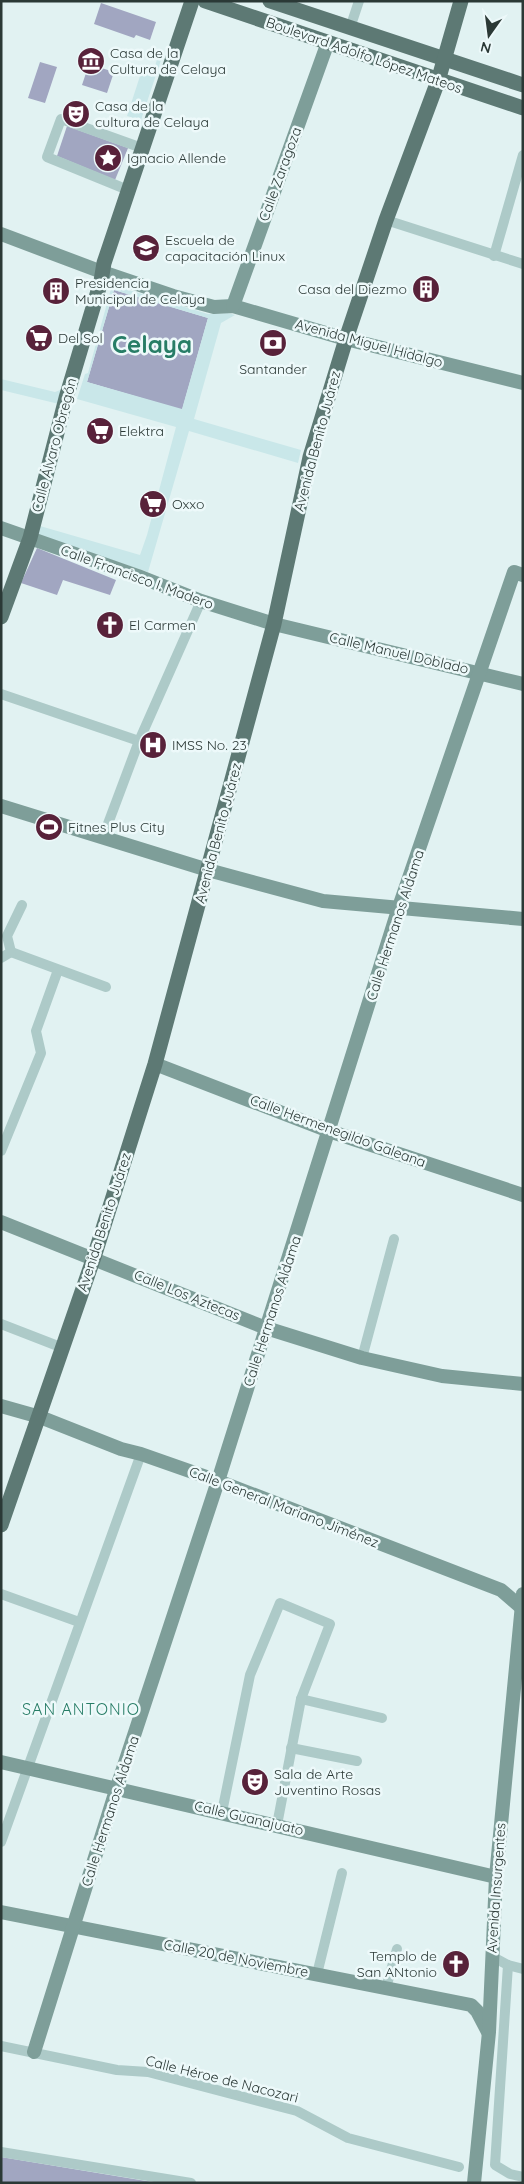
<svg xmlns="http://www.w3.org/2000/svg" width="524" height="2184" font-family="Quicksand,sans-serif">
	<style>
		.green { fill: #a1a6c1 }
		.plaza { fill: #c9e7e9; fill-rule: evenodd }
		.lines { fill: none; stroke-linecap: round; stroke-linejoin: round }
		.street { stroke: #adcac8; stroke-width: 10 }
		.secondary { stroke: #7e9e99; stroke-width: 14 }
		.primary { stroke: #5d7974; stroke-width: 15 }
		.labels { text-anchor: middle; stroke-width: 5; stroke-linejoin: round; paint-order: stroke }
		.poi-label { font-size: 14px; fill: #2b3936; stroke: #edf9fa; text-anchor: start }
		.street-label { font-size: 14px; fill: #2b3936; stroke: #edf9fa }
		.quarter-label { font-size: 16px; letter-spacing: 1px; fill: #277d66; stroke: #edf9fa }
		.town-label { font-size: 24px; font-weight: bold; fill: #277d66; stroke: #edf9fa }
	</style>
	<rect width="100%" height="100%" fill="#e1f2f2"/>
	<g class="green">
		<path d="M101,3L156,22L150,40L136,35L134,38L94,24Z"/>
		<path d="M40,62L57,67L45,103L28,98Z"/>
		<path d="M89,64L114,72L107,93L82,85Z"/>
		<path d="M67,126L128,148L115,180L57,156Z"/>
		<path d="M114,290L208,318L182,410L87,382Z"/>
		<path d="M37,548L116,580L110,595L63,580L57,595L21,583Z"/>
		<path d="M1,2157L158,2183H1Z"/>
	</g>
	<g class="plaza">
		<path d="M158,56L162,57L141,120L127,116L141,73L152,77Z"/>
		<path d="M112,285L208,314L228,313L235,315L221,323L194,419L301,450L298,463L189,431L148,572L39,536L38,534L40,526L140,555L147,535L176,427L77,399L85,374L88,373ZM114,290L208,318L182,409L87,382Z"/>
		<path d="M1,379L55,392L63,389L59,404L1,390Z"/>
	</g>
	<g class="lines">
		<g class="street">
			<path d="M350,28L359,1"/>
			<path d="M128,190L47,157L61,119L142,148"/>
			<path d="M386,220L523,264"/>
			<path d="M494,256L523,155"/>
			<path d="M1,694L139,741"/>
			<path d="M103,837L139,741L201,601"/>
			<path d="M11,952L106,987"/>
			<path d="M1,958L11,952L7,936L22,905"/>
			<path d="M1,1151L41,1053L36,1031L58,970"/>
			<path d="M1,1324L63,1348"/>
			<path d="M362,1358L394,1239"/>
			<path d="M1,1594L79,1622"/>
			<path d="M301,1699L382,1718"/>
			<path d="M291,1748L357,1761"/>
			<path d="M222,1812L250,1675L280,1603L330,1624L301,1699L277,1825"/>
			<path d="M1,1842L141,1454"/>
			<path d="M491,1956L508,1965L523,1969"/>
			<path d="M508,1965L495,2165L510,2174L523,2177"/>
			<path d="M317,1974L342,1873"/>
			<path d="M386,1988L397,1949"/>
			<path d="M1,2046L117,2070L148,2072L297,2111L348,2138L459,2167"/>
			<path d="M1,2152L191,2183"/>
		</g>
		<g class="secondary">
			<path d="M1,234L102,272L173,296L214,307L233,306L346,339L523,383"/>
			<path d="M233,306L328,42"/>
			<path d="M1,528L138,576L201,601L274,624L523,684"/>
			<path d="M1,806L208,870L323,901L523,919"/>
			<path d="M155,1064L329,1131L523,1195"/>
			<path d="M1,1222L266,1328L362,1358L442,1376L523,1384"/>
			<path d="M1,1406L40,1417L121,1449L141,1454L218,1481L501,1590L523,1609"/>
			<path d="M1,1762L496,1877"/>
			<path d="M1,1912L471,2005L477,2011L488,2032"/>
			<path d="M34,2052L117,1787L218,1481L399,907L514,572L523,575"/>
			<path d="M474,2183L489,2032L496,1877L523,1594"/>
		</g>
		<g class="primary">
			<path d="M205,1L523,108"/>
			<path d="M270,1L523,85"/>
			<path d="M1,617L30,538L66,398L101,281L104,263L192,1"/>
			<path d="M1,1525L94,1257L155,1064L274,624L310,457L346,339L386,220L438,81L461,1"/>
		</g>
	</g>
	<defs>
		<g id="museum-disc" transform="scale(1.4375)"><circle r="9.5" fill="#58223a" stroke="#edf9fa"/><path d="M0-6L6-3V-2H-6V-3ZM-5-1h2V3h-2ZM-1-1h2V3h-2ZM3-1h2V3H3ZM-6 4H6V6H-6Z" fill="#fff"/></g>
		<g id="theatre-disc" transform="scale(1.4375)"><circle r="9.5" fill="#58223a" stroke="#edf9fa"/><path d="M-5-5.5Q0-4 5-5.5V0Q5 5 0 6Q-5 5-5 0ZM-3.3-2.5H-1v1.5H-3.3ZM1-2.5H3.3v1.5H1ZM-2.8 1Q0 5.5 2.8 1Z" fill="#fff"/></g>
		<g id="sight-disc" transform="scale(1.4375)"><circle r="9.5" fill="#58223a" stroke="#edf9fa"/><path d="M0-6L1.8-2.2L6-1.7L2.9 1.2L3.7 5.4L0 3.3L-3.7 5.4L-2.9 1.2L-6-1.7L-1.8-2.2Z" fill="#fff"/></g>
		<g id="school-disc" transform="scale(1.4375)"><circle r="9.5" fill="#58223a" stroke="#edf9fa"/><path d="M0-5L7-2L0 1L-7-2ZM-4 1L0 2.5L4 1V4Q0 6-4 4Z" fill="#fff"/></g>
		<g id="building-disc" transform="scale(1.4375)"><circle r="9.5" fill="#58223a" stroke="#edf9fa"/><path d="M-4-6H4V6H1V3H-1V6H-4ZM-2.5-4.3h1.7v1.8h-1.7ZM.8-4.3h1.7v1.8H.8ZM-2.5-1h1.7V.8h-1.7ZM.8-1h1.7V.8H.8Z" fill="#fff"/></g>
		<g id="supermarket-disc" transform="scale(1.4375)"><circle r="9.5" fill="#58223a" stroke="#edf9fa"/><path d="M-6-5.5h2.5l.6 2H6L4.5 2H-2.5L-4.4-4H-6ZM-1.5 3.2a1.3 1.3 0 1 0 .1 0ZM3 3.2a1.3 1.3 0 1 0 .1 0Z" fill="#fff"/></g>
		<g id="bank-disc" transform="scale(1.4375)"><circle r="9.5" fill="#58223a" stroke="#edf9fa"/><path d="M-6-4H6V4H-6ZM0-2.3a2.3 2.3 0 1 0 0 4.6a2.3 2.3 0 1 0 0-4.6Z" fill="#fff"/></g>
		<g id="church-disc" transform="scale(1.4375)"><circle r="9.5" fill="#58223a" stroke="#edf9fa"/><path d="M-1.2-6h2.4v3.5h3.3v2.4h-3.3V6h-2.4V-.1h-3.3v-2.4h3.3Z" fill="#fff"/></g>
		<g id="hospital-disc" transform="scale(1.4375)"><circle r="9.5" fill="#58223a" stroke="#edf9fa"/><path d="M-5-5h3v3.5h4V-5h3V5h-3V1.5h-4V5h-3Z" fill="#fff"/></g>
		<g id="stadium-disc" transform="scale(1.4375)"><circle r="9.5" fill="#58223a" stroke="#edf9fa"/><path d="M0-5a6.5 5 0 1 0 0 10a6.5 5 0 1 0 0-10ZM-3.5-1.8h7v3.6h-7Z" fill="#fff"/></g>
	</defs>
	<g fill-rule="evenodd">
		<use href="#museum-disc" x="91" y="61"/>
		<use href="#theatre-disc" x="76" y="114"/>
		<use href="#sight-disc" x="108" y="158"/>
		<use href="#school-disc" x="146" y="248"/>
		<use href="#building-disc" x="426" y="289"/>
		<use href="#building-disc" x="56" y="291"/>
		<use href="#supermarket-disc" x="39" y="338"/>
		<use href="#bank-disc" x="273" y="343"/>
		<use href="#supermarket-disc" x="100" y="431"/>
		<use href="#supermarket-disc" x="153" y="504"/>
		<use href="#church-disc" x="110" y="625"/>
		<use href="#hospital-disc" x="153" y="745"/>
		<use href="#stadium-disc" x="49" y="827"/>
		<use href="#theatre-disc" x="255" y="1782"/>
		<use href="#church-disc" x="456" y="1964"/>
	</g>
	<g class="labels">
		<g class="poi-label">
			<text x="110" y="58">Casa de la<tspan x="110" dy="16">Cultura de Celaya</tspan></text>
			<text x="95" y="111">Casa de la<tspan x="95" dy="16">cultura de Celaya</tspan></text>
			<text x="127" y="163">Ignacio Allende</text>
			<text x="165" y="245">Escuela de<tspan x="165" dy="16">capacitación Linux</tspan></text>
			<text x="75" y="288">Presidencia<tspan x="75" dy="16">Municipal de Celaya</tspan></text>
			<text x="407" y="294" text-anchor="end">Casa del Diezmo</text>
			<text x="58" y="343">Del Sol</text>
			<text x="273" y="374" text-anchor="middle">Santander</text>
			<text x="119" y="436">Elektra</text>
			<text x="172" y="509">Oxxo</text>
			<text x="129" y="630">El Carmen</text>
			<text x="172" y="750">IMSS No. 23</text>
			<text x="68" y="832">Fitnes Plus City</text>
			<text x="274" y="1779">Sala de Arte<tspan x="274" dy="16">Juventino Rosas</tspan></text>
			<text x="437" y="1961" text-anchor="end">Templo de<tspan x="437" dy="16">San ANtonio</tspan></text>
		</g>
		<g class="street-label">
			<text transform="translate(364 55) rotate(19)" y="5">Boulevard Adolfo López Mateos</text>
			<text transform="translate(280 174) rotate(-70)" y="5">Calle Zaragoza</text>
			<text transform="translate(369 343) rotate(15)" y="5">Avenida Miguel Hidalgo</text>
			<text transform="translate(317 441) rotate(-75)" y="5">Avenida Benito Juárez</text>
			<text transform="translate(54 445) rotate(-75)" y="5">Calle Álvaro Obregón</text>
			<text transform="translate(137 577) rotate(20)" y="5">Calle Francisco I. Madero</text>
			<text transform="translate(399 653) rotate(13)" y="5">Calle Manuel Doblado</text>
			<text transform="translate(218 833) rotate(-75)" y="5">Avenida Benito Juárez</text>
			<text transform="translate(395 925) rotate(-72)" y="5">Calle Hermanos Aldama</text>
			<text transform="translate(338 1131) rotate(20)" y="5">Calle Hermenegildo Galeana</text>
			<text transform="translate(104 1222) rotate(-72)" y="5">Avenida Benito Juárez</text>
			<text transform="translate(187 1295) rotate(22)" y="5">Calle Los Aztecas</text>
			<text transform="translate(272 1311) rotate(-72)" y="5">Calle Hermanos Aldama</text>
			<text transform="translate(284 1507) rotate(21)" y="5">Calle General Mariano Jiménez</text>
			<text transform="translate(110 1811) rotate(-72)" y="5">Calle Hermanos Aldama</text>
			<text transform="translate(249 1818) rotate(13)" y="5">Calle Guanajuato</text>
			<text transform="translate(496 1888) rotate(-86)" y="5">Avenida Insurgentes</text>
			<text transform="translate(236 1958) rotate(11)" y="5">Calle 20 de Noviembre</text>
			<text transform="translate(222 2079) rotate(14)" y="5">Calle Héroe de Nacozari</text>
		</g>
		<g class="quarter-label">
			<text x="81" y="1715">SAN ANTONIO</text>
		</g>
		<g class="town-label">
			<text x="152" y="353">Celaya</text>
		</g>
	</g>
	<rect width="524" height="2184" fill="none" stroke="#2b3936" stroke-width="5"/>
	<g transform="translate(489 35) rotate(194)" stroke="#edf9fa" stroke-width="4" paint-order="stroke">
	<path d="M0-4L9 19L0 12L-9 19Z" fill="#2b3936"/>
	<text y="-8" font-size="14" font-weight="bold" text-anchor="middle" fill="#2b3936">N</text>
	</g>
</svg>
